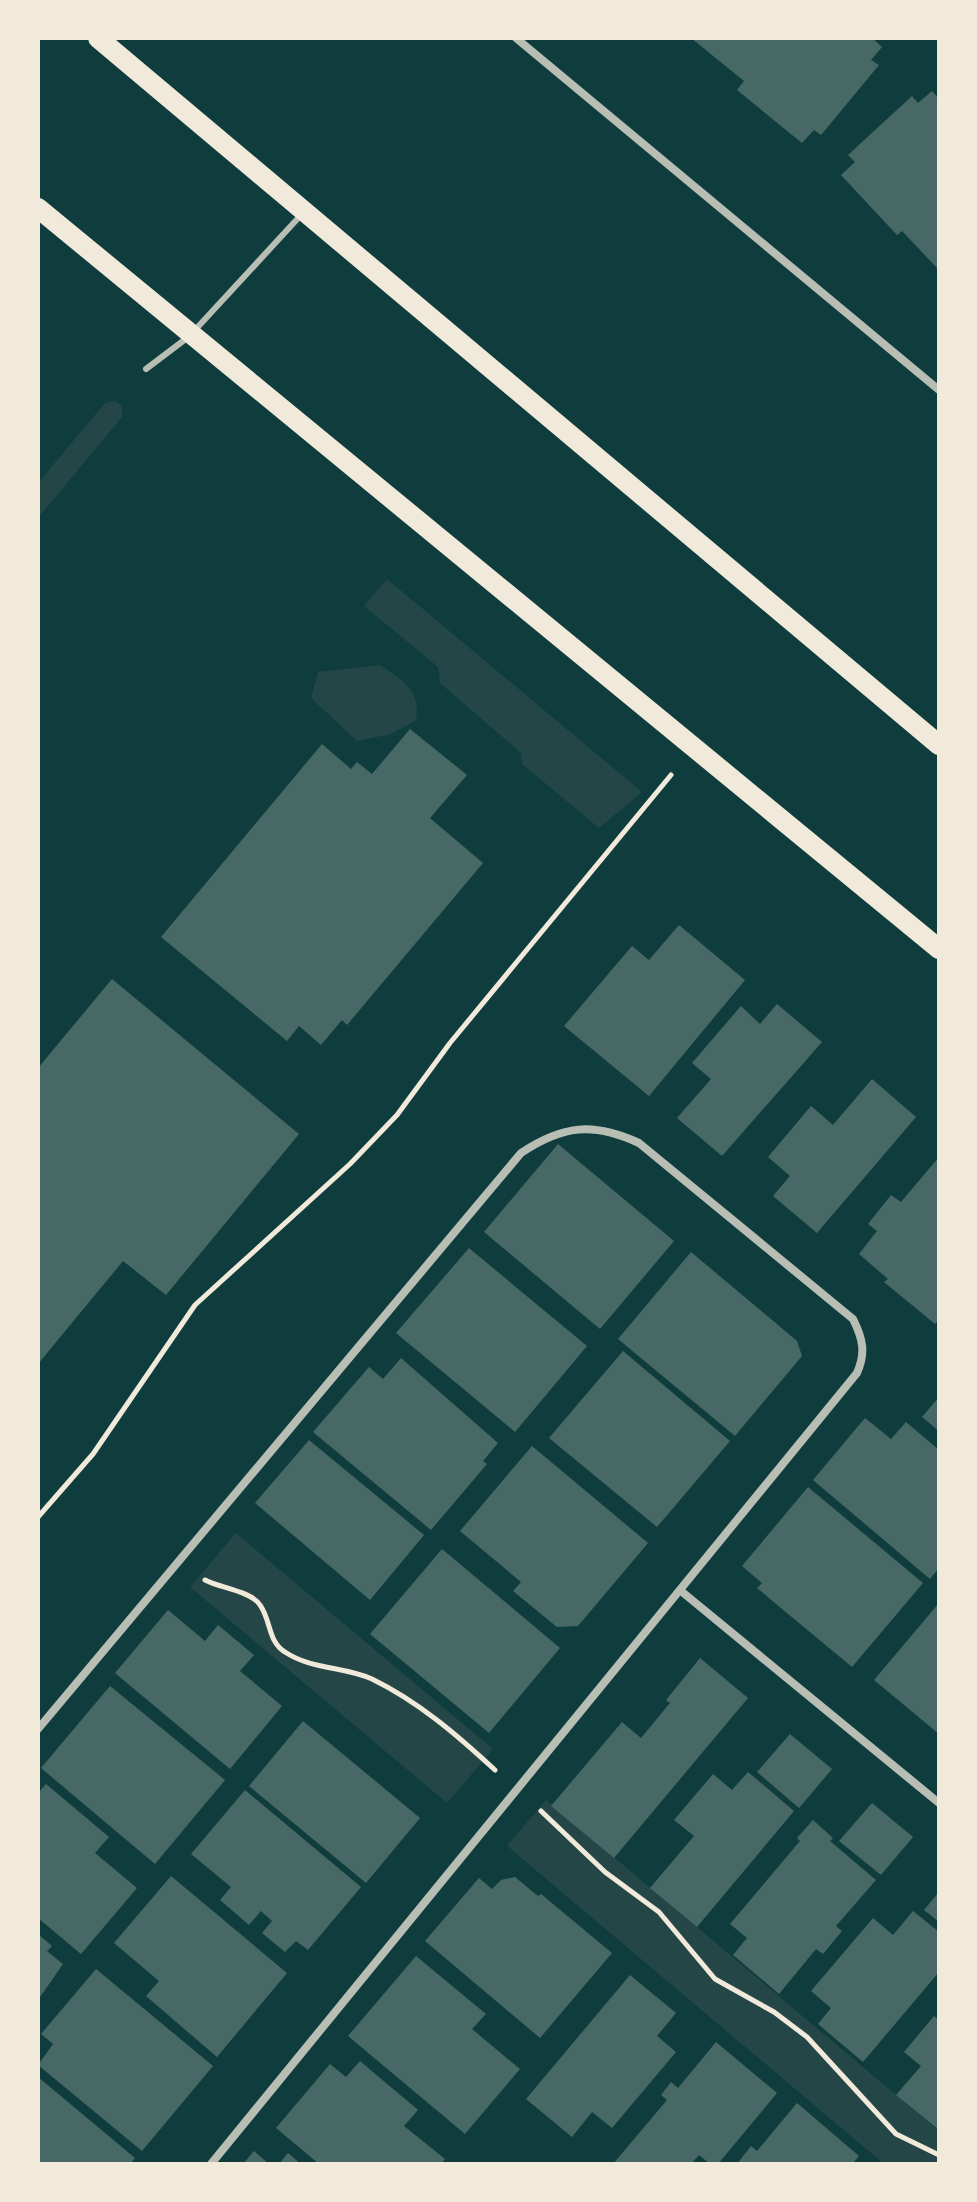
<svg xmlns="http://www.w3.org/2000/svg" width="977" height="2202" font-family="Figtree,sans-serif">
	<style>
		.green { fill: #244646 }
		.building { fill: #486865 }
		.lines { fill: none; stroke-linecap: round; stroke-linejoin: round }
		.path { stroke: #f1e9da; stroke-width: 5 }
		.service { stroke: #b8beb3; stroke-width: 6 }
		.minor { stroke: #b8beb3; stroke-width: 8 }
		.primary { stroke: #f1e9da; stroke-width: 20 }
	</style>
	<rect width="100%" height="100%" fill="#0f3d3e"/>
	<g class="green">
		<path d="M115,401L122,405V417L38,518V483L105,403Z"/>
		<path d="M387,579L642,792L599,828L522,764L521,753L440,683L438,667L364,606Z"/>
		<path d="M380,665C404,681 421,690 416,720L391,734L357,741L311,698L318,672Z"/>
		<path d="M236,1533L493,1749L447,1803L190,1587Z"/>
		<path d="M546,1800L939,2131V2164H884L507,1846Z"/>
	</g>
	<g class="building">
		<path d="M691,38H872L882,47L871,60L879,65L821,135L814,130L802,143L737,90L744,81Z"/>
		<path d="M932,91L939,99V270L902,231L897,235L841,175L855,162L848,155L912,96L918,103Z"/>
		<path d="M410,729L467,775L430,818L483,863L347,1025L342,1020L321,1045L299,1026L287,1041L161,937L322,744L351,769L357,762L372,774Z"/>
		<path d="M679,925L745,980L649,1096L564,1026L632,946L649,960Z"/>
		<path d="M112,979L299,1134L166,1295L123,1261L38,1364V1068Z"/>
		<path d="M777,1004L822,1042L722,1156L677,1118L711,1079L692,1063L741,1006L760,1024Z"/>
		<path d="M872,1079L916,1117L817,1233L773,1196L790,1176L768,1157L811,1106L833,1125Z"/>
		<path d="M558,1144L674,1241L600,1329L484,1232Z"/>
		<path d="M939,1157V1319L935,1324L884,1282L888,1279L859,1254L877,1231L868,1224L891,1195L901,1202Z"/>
		<path d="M469,1248L587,1346L515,1432L396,1333Z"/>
		<path d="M691,1252L797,1341L802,1356L735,1436L618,1339Z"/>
		<path d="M623,1351L730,1441L657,1527L549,1438Z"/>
		<path d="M401,1358L498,1443L483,1461L487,1464L431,1530L313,1432L369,1367L383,1379Z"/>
		<path d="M939,1397V1431L922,1417Z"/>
		<path d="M865,1418L891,1439L906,1422L939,1450V1568L930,1579L813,1480Z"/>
		<path d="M309,1440L424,1535L370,1600L255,1503Z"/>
		<path d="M532,1446L648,1543L578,1626L557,1627L513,1591L521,1582L460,1531Z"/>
		<path d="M808,1487L923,1583L852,1667L757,1588L762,1583L742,1566Z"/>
		<path d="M442,1549L560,1648L489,1733L370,1634Z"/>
		<path d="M939,1603V1734L874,1680Z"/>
		<path d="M168,1610L205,1641L218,1625L254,1655L240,1671L282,1706L230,1769L115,1673Z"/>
		<path d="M700,1658L748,1698L614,1858L551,1806L622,1722L641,1738L670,1703L666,1700Z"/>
		<path d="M110,1686L225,1780L155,1864L41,1768Z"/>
		<path d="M303,1721L420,1818L366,1883L249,1786Z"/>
		<path d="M790,1734L832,1769L799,1808L757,1772Z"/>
		<path d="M748,1772L794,1811L697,1927L650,1888L694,1836L674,1820L713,1774L732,1790Z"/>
		<path d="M46,1784L109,1837L95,1853L137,1888L81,1954L38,1918V1793Z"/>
		<path d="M245,1790L361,1887L308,1950L296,1941L285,1952L262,1933L272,1921L261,1911L249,1925L220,1900L231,1887L191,1854Z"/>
		<path d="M872,1803L913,1837L881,1875L839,1841Z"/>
		<path d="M813,1820L833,1838L830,1841L876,1880L836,1926L842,1931L823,1954L816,1949L779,1994L733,1955L747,1938L730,1924L800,1841L797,1838Z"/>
		<path d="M171,1876L287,1973L217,2057L146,1996L159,1981L114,1943Z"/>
		<path d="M515,1877L538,1896L541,1894L612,1953L540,2038L425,1941L479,1878L492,1889L501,1880Z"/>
		<path d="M939,1892V1922L924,1910Z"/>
		<path d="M913,1911L939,1932V1972L863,2062L818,2024L831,2008L811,1991L873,1918L893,1935Z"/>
		<path d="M38,1934L52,1946L47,1951L63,1964L38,2000Z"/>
		<path d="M416,1956L486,2014L472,2029L520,2069L465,2134L348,2036Z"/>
		<path d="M96,1969L213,2066L142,2151L38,2065L53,2044L41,2034Z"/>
		<path d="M630,1975L676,2013L657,2036L676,2052L612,2128L592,2112L572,2137L526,2099Z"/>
		<path d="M934,2016L939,2020V2130L896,2095L921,2066L904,2052Z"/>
		<path d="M716,2042L777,2093L718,2164H710L699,2155L691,2164H613L667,2100L661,2095L671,2082L678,2088Z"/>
		<path d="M360,2061L418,2110L404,2126L445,2159L441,2164H319L276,2128L330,2064L346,2077Z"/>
		<path d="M38,2077L135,2158L130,2164H38Z"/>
		<path d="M797,2103L859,2156L852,2164H737L751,2146L757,2151Z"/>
		<path d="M254,2151L269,2164H243Z"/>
		<path d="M288,2153L301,2164H279Z"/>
	</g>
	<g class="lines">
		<g class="path">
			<path d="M38,1517L93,1454L195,1305L350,1164L397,1115L450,1043L671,775"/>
			<path d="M205,1580C220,1588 251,1591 260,1605C271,1620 268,1642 285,1652C312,1670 343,1666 372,1679C419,1702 457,1735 495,1770"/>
			<path d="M541,1811L605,1872L659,1912L715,1979L774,2012L807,2037L896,2134L939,2155"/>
		</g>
		<g class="service">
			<path d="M195,330L301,215"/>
			<path d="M146,369L187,338"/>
		</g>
		<g class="minor">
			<path d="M516,38L939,390"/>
			<path d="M681,1591L939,1803"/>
			<path d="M38,1729L521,1153C563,1125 593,1122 639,1143L853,1319C863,1339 866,1353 857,1373L211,2164"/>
		</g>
		<g class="primary">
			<path d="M98,38L939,745"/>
			<path d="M38,208L939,949"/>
		</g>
	</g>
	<rect width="977" height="2202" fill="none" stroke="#f1e9da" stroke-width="80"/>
</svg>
